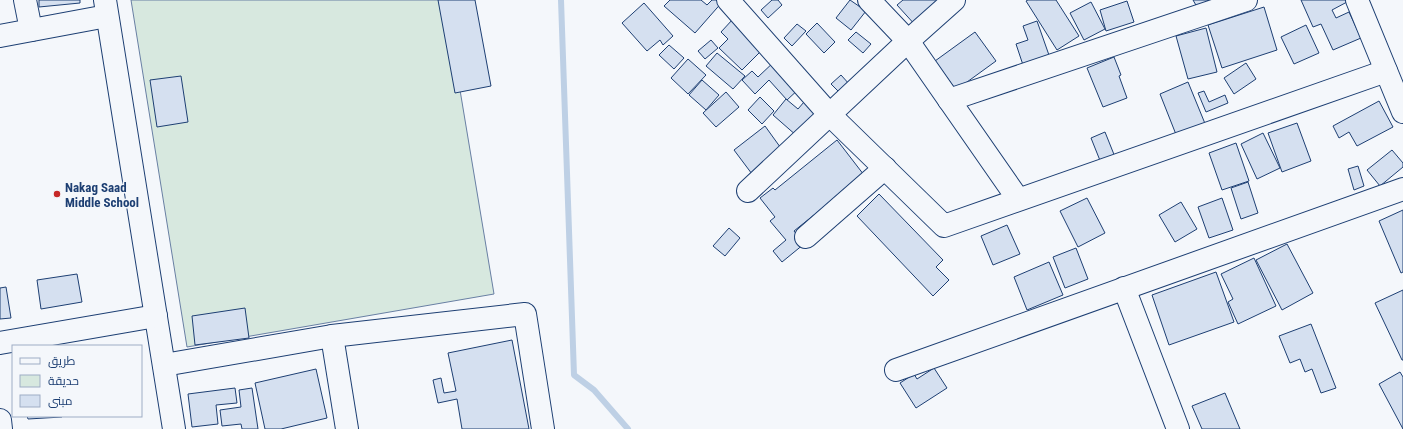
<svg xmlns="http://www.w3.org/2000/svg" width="1403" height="429" font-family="'Roboto Condensed',Cairo,sans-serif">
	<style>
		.green { fill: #d7e8df; stroke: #687fa3 }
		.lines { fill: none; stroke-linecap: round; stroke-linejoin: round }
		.stream { stroke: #bed0e5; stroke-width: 6 }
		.building { fill: #d5e0f0; stroke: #1d3f73 }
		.minor-casing { stroke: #1d3f73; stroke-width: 24 }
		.minor { stroke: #f4f7fb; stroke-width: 22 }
		.poi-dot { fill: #c62828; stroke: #f4f7fb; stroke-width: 1.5 }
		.labels { text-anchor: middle; stroke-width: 3; stroke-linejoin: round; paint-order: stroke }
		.poi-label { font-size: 13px; font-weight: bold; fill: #1d3f73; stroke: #f4f7fb; text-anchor: start }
	</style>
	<rect width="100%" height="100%" fill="#f4f7fb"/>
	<path class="green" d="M131,0H445L494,294L187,347Z"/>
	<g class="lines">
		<path class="stream" d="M561,0L574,375L594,390L628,429"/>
	</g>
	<g class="building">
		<path d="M39,0H80V3L39,7Z"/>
		<path d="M438,0H475L491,86L455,93Z"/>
		<path d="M670,0H701L707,5L712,0H724L695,33L664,6Z"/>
		<path d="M772,0H778L782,5L768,18L761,10Z"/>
		<path d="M850,0L866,11L851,30L836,18Z"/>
		<path d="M903,0H946L917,27L897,5Z"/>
		<path d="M1028,0H1056L1079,36L1057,50L1026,1Z"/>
		<path d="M1193,0H1209L1197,7Z"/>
		<path d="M1301,0H1346L1347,2L1332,10L1336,18L1349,12L1361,38L1333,50L1321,24L1313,27Z"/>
		<path d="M1127,1L1134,22L1106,31L1100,10Z"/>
		<path d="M1091,2L1105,29L1084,40L1070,13Z"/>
		<path d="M644,3L673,36L663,45L660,40L647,51L622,23Z"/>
		<path d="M1264,7L1277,50L1222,68L1208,25Z"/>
		<path d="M733,19L763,49L742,70L719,48L728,39L721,32Z"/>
		<path d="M1037,21L1050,58L1024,68L1016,44L1028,40L1023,26Z"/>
		<path d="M817,23L835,42L824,53L806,34Z"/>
		<path d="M797,24L806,31L792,46L784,38Z"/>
		<path d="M1306,25L1319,53L1294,64L1281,37Z"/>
		<path d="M1206,28L1217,72L1188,79L1176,36Z"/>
		<path d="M856,32L871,44L863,53L848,40Z"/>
		<path d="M975,32L996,61L956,90L935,61Z"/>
		<path d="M711,40L718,48L705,59L698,51Z"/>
		<path d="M669,45L684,58L674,69L659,55Z"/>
		<path d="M717,53L745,76L733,89L706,66Z"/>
		<path d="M1114,57L1121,75L1119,76L1127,98L1103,107L1087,68Z"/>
		<path d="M688,59L706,75L688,94L671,78Z"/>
		<path d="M776,60L801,87L787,100L769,80L755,94L742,80L752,71L758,77Z"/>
		<path d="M1246,63L1256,79L1234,94L1224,78Z"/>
		<path d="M841,75L850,85L841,94L831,84Z"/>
		<path d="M181,76L188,122L157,127L150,80Z"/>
		<path d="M702,80L719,95L706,110L689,95Z"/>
		<path d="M1188,82L1206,126L1177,137L1160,94Z"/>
		<path d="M1204,91L1209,102L1225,95L1228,103L1206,112L1198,93Z"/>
		<path d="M726,92L739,107L716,127L703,113Z"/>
		<path d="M760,97L774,111L762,124L748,110Z"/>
		<path d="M786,99L798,109L804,102L817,113L797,136L773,115Z"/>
		<path d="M1379,101L1393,127L1357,146L1349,132L1339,138L1333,126Z"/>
		<path d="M1297,123L1311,161L1282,172L1268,133Z"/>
		<path d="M765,126L783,151L752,174L734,150Z"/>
		<path d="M1105,132L1115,157L1101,163L1091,138Z"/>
		<path d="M1263,133L1280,168L1257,179L1241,144Z"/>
		<path d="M837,140L864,175L794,231L804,244L782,262L773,251L786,240L770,221L775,217L760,198L773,188L775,190Z"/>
		<path d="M1236,143L1249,181L1222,190L1209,153Z"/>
		<path d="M1392,150L1403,163V167L1380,186L1367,170Z"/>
		<path d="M1358,166L1364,186L1354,190L1348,169Z"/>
		<path d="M1248,182L1258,213L1241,219L1231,188Z"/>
		<path d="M879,194L943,260L936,267L949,280L933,296L857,216Z"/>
		<path d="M1087,198L1105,233L1078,247L1060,211Z"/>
		<path d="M1222,198L1233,230L1209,238L1198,207Z"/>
		<path d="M1181,202L1197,229L1175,242L1159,215Z"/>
		<path d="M1403,210V272L1401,273L1379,221Z"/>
		<path d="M1007,225L1020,254L993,265L981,236Z"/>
		<path d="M729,228L740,238L725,256L713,246Z"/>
		<path d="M1287,244L1313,293L1282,310L1256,260Z"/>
		<path d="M1076,248L1088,279L1065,288L1053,257Z"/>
		<path d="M1254,258L1276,306L1238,324L1228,302L1233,299L1221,274Z"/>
		<path d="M1049,262L1063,295L1027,310L1014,277Z"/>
		<path d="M1216,272L1234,322L1169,345L1152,295Z"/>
		<path d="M77,274L82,302L41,309L37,280Z"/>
		<path d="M6,287L11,318L0,319V288Z"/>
		<path d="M1403,290V360H1402L1375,303Z"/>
		<path d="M245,308L249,338L195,345L192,316Z"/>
		<path d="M1311,324L1336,388L1321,393L1312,369L1305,372L1300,359L1290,363L1279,336Z"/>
		<path d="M512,340L529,429H462L457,399L438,403L433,380L441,378L444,393L456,391L448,353Z"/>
		<path d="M934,368L947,388L916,408L900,383L914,374L917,379Z"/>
		<path d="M316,369L327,418L281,429H265L255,383Z"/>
		<path d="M1400,372L1403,377V429L1379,384Z"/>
		<path d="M235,388L237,403L216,405L218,424L192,427L188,394Z"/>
		<path d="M252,388L258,429H242L241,424L222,426L220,410L241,407L239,390Z"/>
		<path d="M1225,393L1240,429H1202L1192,406Z"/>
		<path d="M27,416H62V417L28,419Z"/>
	</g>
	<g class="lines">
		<g class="minor-casing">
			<g id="minor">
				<path d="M25,0L31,30"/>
				<path d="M105,0L174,429"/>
				<path d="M728,0L829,114L944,226L1386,71"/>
				<path d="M869,0L908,41L1018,199"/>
				<path d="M1357,0L1403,112"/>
				<path d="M0,36L107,16"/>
				<path d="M949,100L1246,0"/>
				<path d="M748,191L908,41L954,0"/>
				<path d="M806,237L885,168"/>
				<path d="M1124,288L1178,429"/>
				<path d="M332,336L347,429"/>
				<path d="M0,343L156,316"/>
				<path d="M164,365L332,336L525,314L543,429"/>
				<path d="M896,370L1403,189"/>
				<path d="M0,420L1,429"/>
			</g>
		</g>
		<use href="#minor" class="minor"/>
	</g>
	<circle class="poi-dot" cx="57" cy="194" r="4"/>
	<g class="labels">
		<g class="poi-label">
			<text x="65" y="192">Nakag Saad<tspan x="65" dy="15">Middle School</tspan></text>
		</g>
	</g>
	<rect x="12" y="345" width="130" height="72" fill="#f4f7fb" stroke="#9eadc5"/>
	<rect x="20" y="358" width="20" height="6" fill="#f4f7fb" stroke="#9eadc5"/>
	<text x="48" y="365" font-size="12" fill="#1d3f73">طريق</text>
	<rect x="20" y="375" width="20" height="12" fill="#d7e8df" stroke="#9eadc5"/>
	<text x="48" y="385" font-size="12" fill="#1d3f73">حديقة</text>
	<rect x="20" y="395" width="20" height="12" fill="#d5e0f0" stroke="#9eadc5"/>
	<text x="48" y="405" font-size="12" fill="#1d3f73">مبنى</text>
</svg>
